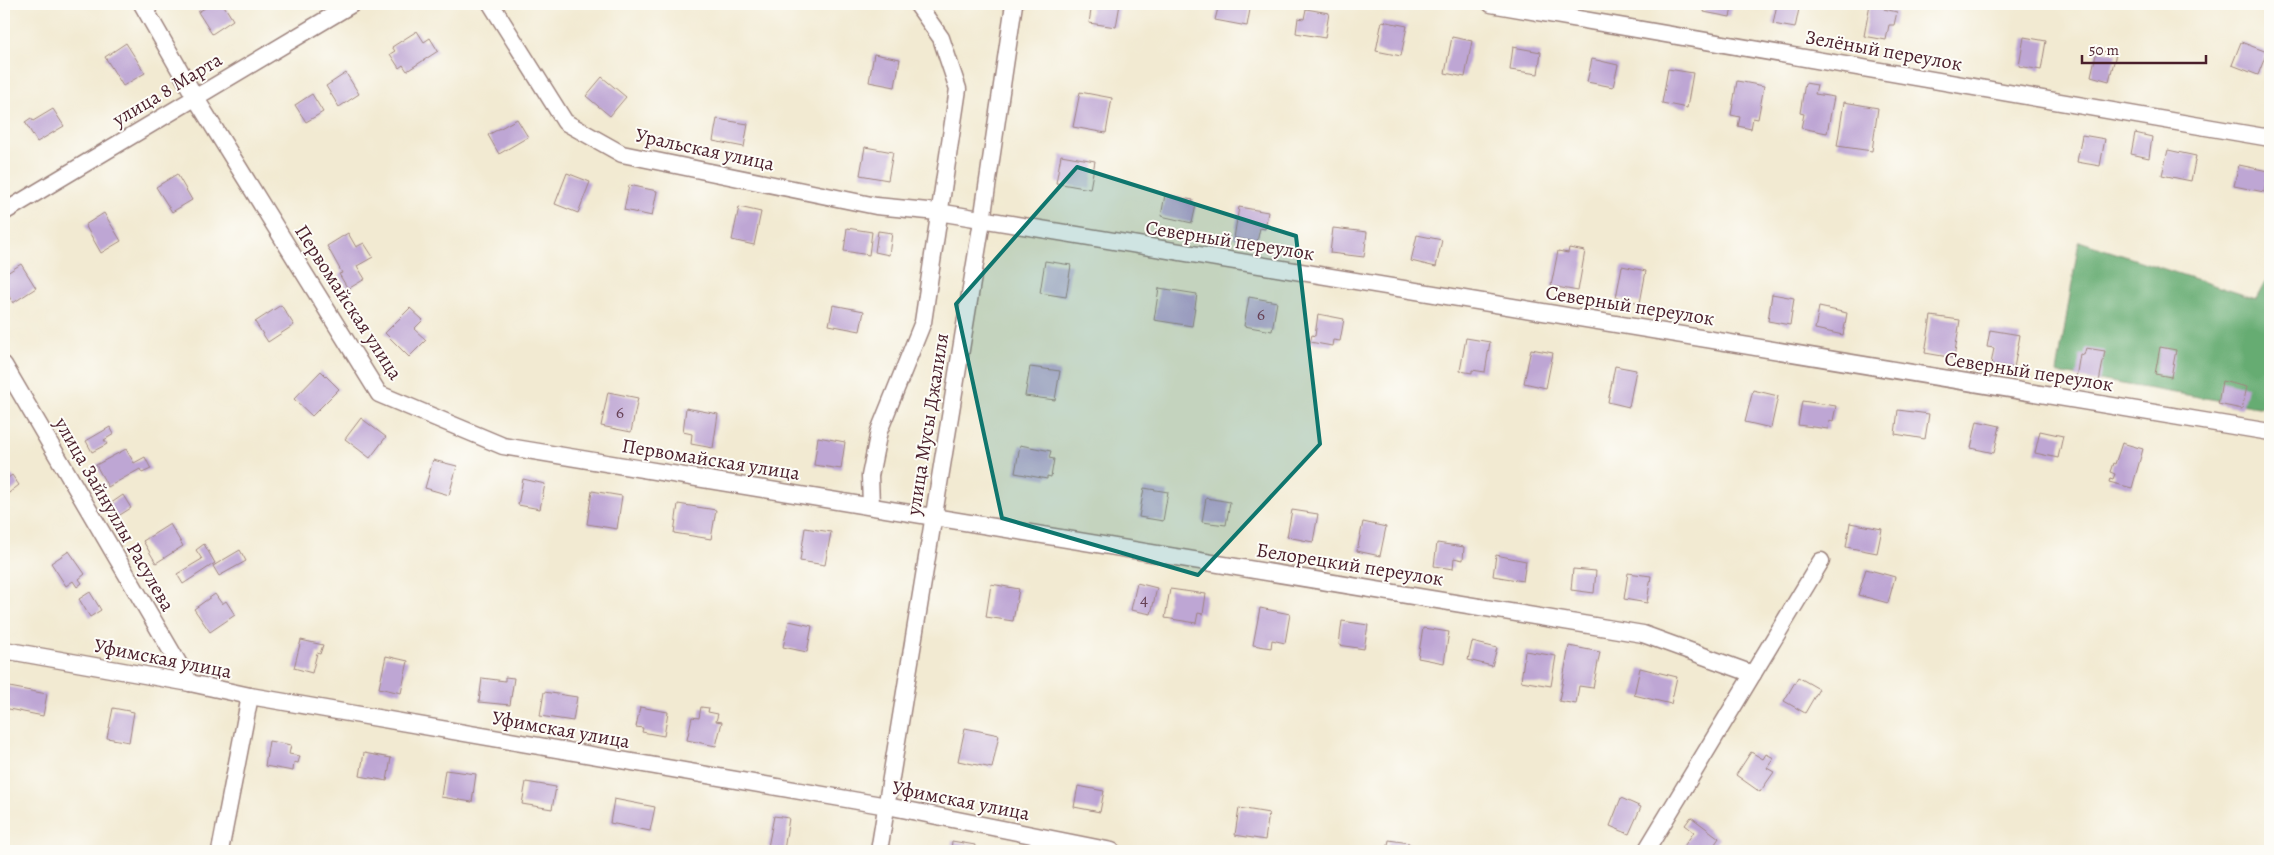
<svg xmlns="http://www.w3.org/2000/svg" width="2274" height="855" font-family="Alegreya,serif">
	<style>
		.forest { fill: #66ac72; stroke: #58664e }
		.building { fill: #bea6d4 }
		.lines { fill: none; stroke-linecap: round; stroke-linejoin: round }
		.street-casing { stroke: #9e847e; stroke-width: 19 }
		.street { stroke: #fff; stroke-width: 16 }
		.marked { fill: #0f766e; fill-opacity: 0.2; stroke: #0f766e; stroke-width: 4; stroke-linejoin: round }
		.labels { text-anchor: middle; stroke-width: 4; stroke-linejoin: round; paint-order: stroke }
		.number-label { font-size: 18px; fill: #674155 }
		.street-label { font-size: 20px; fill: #4a1f2b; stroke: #fdfcf7 }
	</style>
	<rect width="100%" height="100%" fill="#fdfcf7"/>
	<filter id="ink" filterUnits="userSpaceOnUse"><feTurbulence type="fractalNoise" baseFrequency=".02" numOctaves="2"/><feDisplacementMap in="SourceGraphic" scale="10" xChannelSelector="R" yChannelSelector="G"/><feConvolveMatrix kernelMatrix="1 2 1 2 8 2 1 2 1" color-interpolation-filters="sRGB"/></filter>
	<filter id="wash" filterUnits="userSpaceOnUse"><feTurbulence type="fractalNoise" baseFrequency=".0096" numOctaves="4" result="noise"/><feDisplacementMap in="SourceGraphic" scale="20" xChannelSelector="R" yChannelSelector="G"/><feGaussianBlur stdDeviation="1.12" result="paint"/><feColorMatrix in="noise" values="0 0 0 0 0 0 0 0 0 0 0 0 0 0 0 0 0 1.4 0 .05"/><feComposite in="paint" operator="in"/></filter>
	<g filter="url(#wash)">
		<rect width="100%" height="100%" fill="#f2ead2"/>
		<path class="forest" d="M2079,241L2256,299L2270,273V409L2057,373Z"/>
		<g id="blocks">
			<g class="building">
				<path d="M212,4H223L233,20L212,34L198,12Z"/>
				<path d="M1092,4H1120L1116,27L1089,23Z"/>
				<path d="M1219,4H1251L1247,26L1215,20Z"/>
				<path d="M1706,4H1733L1730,17L1704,12Z"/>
				<path d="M1777,4H1800L1795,28L1773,24Z"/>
				<path d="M1870,4H1885L1884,9L1897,12L1894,25H1889L1886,40L1864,36Z"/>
				<path d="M1306,9L1329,13L1325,38L1296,33L1298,18L1304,19Z"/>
				<path d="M1382,21L1407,26L1401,56L1376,51Z"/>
				<path d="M417,31L424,42L430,38L438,51L407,71L403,65L399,68L390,54L395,51L392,47Z"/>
				<path d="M1452,37L1472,41L1465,77L1445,73Z"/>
				<path d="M2024,37L2046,41L2041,70L2019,66Z"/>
				<path d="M2241,42L2267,52L2258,75L2232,65Z"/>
				<path d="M126,43L145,73L123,86L105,57Z"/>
				<path d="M1513,47L1541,52L1538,74L1510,70Z"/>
				<path d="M2097,50L2116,54L2109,81L2091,76Z"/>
				<path d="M874,54L900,59L895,87L869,82Z"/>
				<path d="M1592,59L1618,65L1613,87L1587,82Z"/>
				<path d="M1668,69L1693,73L1687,108L1662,103Z"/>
				<path d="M346,73L359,94L339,107L326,86Z"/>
				<path d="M602,77L626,97L610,116L586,96Z"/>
				<path d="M1737,81L1764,86L1758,119L1753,118L1751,129L1738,126L1740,117L1731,115Z"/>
				<path d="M1805,83L1817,85L1815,94L1834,97L1827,133L1801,128L1804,114L1800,113Z"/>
				<path d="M1080,92L1112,98L1106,133L1073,127Z"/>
				<path d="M312,94L323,112L306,122L295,105Z"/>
				<path d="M1844,102L1878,108L1872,151L1837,146Z"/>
				<path d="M53,109L64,126L37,142L25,122L31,118L33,121Z"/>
				<path d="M517,119L528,137L499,154L488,135Z"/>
				<path d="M717,119L748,124L744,147L713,141Z"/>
				<path d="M2135,133L2152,137L2149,158L2131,154Z"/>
				<path d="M2082,135L2105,139L2100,166L2077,162Z"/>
				<path d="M865,147L893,152L888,180L860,175Z"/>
				<path d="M2168,150L2196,156L2191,181L2162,175Z"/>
				<path d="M1061,155L1095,161L1090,189L1056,183Z"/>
				<path d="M2239,165L2268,171L2264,192L2234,186Z"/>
				<path d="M567,173L590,182L578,213L555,204Z"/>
				<path d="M177,174L192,200L172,212L156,187Z"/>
				<path d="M629,185L657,191L652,216L624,210Z"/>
				<path d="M1165,195L1193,200L1192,204L1196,205L1192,223L1161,216Z"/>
				<path d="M739,207L761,212L754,245L732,240Z"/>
				<path d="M1239,207L1268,212L1265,229L1260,228L1257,242L1234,238Z"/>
				<path d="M104,213L121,241L101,253L85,225Z"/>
				<path d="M847,228L872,232L869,255L844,251Z"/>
				<path d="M1333,228L1367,232L1364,257L1330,253Z"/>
				<path d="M878,231L892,233L889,255L875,252Z"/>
				<path d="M348,233L356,247L364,243L373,257L357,266L365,279L348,289L339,274L342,273L327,246Z"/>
				<path d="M1417,235L1442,240L1436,267L1411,261Z"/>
				<path d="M1569,248L1585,251L1578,291L1551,286L1558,251L1568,253Z"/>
				<path d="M1045,261L1071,265L1066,297L1040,293Z"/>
				<path d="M21,264L36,288L13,303L4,288V275Z"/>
				<path d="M1622,266L1646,271L1640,303L1616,298Z"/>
				<path d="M1159,288L1197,294L1192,326L1154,320Z"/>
				<path d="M1772,294L1794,298L1790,325L1768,321Z"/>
				<path d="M1249,297L1277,302L1272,331L1244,326Z"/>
				<path d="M281,305L294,325L268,342L255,322Z"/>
				<path d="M833,305L864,311L860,331L829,325Z"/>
				<path d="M1819,307L1847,313L1843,335L1815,329Z"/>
				<path d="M410,308L423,320L414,329L426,340L409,357L385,333Z"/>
				<path d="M1318,314L1344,319L1340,341L1333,340L1332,346L1310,342L1312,335L1315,336Z"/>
				<path d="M1931,316L1960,320L1954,358L1925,353Z"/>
				<path d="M1990,330L2020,335L2014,368L1991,364L1994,348L1987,347Z"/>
				<path d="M1466,338L1490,342L1485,372L1472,370V373L1460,371Z"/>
				<path d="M2160,347L2176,350L2171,377L2155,374Z"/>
				<path d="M2086,348L2105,351L2099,382L2076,378L2080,354L2084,355Z"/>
				<path d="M1531,349L1553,353L1546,388L1524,383Z"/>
				<path d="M1615,366L1636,370L1629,407L1608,402Z"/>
				<path d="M1030,367L1060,371L1055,400L1025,396Z"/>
				<path d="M321,371L339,389L312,416L294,399Z"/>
				<path d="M2222,381L2247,387L2242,409L2218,404Z"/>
				<path d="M1753,390L1778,396L1771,428L1745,422Z"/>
				<path d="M608,392L638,398L631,432L601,426Z"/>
				<path d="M1802,401L1836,406L1833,421L1829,420L1828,429L1798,425Z"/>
				<path d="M686,408L718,414L713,448L691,444L692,434L683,432Z"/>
				<path d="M1898,410L1929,414L1925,439L1895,434Z"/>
				<path d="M361,418L386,437L370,458L345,439Z"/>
				<path d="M1977,421L2000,426L1994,453L1971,448Z"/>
				<path d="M110,427L114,434L104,440L107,444L92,452L86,441Z"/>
				<path d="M2040,431L2063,436L2058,458L2035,453Z"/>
				<path d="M818,437L845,442L841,469L814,465Z"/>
				<path d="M2122,443L2143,449L2132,488L2109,482L2110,478L2113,479L2115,474L2110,472L2113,463L2115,464Z"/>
				<path d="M1020,445L1051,451L1049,458L1054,459L1051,477L1047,476V479L1015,473Z"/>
				<path d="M126,449L134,463L145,457L151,469L142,473L140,469L108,487L96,465Z"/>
				<path d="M433,460L457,466L449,495L425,488Z"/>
				<path d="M12,475L19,485L5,496L4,481Z"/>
				<path d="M523,479L545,484L540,509L518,505Z"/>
				<path d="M1144,488L1168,492L1163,521L1139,517Z"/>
				<path d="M592,491L622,496L617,529L587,524Z"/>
				<path d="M123,495L131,508L115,518L107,506Z"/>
				<path d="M1206,498L1230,502L1226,525L1202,522Z"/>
				<path d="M678,504L716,510L711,539L674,533Z"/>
				<path d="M1292,510L1318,514L1313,542L1287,537Z"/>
				<path d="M1363,522L1386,527L1380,556L1357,551Z"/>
				<path d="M1850,523L1882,529L1877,553L1846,547Z"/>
				<path d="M170,524L183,546L156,563L143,541Z"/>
				<path d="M805,528L831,532L825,565L800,561Z"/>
				<path d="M1437,543L1464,547L1463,560L1454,558L1453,569L1434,566Z"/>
				<path d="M204,544L215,563L183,584L177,574L202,559L196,550Z"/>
				<path d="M240,550L246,561L219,576L213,566Z"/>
				<path d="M69,551L85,574L79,579L82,583L77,587L73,581L66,586L51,563Z"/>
				<path d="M1496,555L1526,561L1523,581L1493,576Z"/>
				<path d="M1573,569L1596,571L1594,593L1571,590Z"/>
				<path d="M1866,569L1895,577L1888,603L1858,595Z"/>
				<path d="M1628,573L1651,576L1647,603L1624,599Z"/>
				<path d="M1137,583L1157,588L1151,614L1131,610Z"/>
				<path d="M991,584L1019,589L1013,621L986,617Z"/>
				<path d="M1170,589L1206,594L1203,614L1198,613L1196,623L1165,618Z"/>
				<path d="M90,592L101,610L90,617L79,599Z"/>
				<path d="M215,594L222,604L226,601L235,615L210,632L194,609Z"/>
				<path d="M1260,608L1290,614L1285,643L1272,640L1271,648L1253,645Z"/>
				<path d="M789,621L812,626L807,652L783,647Z"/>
				<path d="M1342,621L1368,625L1364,649L1339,645Z"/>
				<path d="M1423,628L1449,632L1444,663L1418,658Z"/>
				<path d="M301,640L323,645L320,654L317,653L312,673L294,668Z"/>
				<path d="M1472,642L1497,648L1492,666L1468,660Z"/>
				<path d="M1569,646L1600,652L1593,688L1579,686L1576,704L1559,701Z"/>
				<path d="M1525,651L1556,656L1551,686L1521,681Z"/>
				<path d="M386,656L408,661L401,693L379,688Z"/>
				<path d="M1640,668L1677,677L1671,704L1634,695Z"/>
				<path d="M505,677L514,678L510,705L479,702L482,678L505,681Z"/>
				<path d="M1798,677L1819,689L1805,713L1784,701Z"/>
				<path d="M4,686L47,694L43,716L4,708Z"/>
				<path d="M544,692L577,697L573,721L540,716Z"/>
				<path d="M640,707L668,712L664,736L642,732L643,728L636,727Z"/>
				<path d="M701,707L709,708L708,712L718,714L716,721L722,722L716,746L687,740L692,717L699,718Z"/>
				<path d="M113,708L134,712L129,742L107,738Z"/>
				<path d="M965,728L999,735L992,768L958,761Z"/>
				<path d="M269,741L291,745L289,754L300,756L298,763L294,762L293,771L265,766Z"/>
				<path d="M1751,752L1763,759L1766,754L1774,758L1767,768L1774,772L1760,792L1736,775Z"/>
				<path d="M364,753L391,758L387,781L360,776Z"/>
				<path d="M445,770L476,774L472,802L441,797Z"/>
				<path d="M526,782L556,787L552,809L522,804Z"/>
				<path d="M1078,786L1104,791L1100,812L1074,807Z"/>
				<path d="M1621,798L1641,807L1629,834L1610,826Z"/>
				<path d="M614,799L655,807L650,831L610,823Z"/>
				<path d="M1239,808L1269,813L1265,840L1235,835Z"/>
				<path d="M774,816L789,818L784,850L768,847Z"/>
				<path d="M1691,817L1719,838L1715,844L1720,848L1718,851H1685L1682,849L1694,832L1685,825Z"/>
				<path d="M1389,840L1409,843L1407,851H1387Z"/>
				<path d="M952,841L975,845L974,851H951Z"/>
			</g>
		</g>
	</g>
	<g filter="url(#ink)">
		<use href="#blocks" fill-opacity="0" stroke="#9e847e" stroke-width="1"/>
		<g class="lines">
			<g class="street-casing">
				<g id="street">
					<path d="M142,4L195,97L379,394L503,446L1643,634L1753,674"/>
					<path d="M491,4L565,122L622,154L876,206L938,212L2270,432"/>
					<path d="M1491,4L2270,138"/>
					<path d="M4,212L352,4"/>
					<path d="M4,365L190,683"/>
					<path d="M871,506L870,476L879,431L923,322L958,89L941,38L917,4"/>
					<path d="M4,650L190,683L250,696L887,806L1112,851"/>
					<path d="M220,851L250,696"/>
					<path d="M879,851L982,221L1014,4"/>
					<path d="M1646,851L1821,561"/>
				</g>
			</g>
			<use href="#street" class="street"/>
		</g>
	</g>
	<path class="marked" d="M1077,167L1296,236L1320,444L1198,575L1002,518L956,304Z"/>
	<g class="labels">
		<g class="number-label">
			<text x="1261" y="320">6</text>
			<text x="620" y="418">6</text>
			<text x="1144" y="605">4</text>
		</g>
		<g class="street-label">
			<text transform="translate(1884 50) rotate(10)" y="7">Зелёный переулок</text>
			<text transform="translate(167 89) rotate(-31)" y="7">улица 8 Марта</text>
			<text transform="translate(705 149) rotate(12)" y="7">Уральская улица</text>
			<text transform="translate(1230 240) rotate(9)" y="7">Северный переулок</text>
			<text transform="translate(349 302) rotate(57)" y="7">Первомайская улица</text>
			<text transform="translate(1630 305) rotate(9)" y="7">Северный переулок</text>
			<text transform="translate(2029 371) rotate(9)" y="7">Северный переулок</text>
			<text transform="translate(927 424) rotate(-81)" y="7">улица Мусы Джалиля</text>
			<text transform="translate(711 459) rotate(9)" y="7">Первомайская улица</text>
			<text transform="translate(115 514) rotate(60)" y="7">улица Зайнуллы Расулева</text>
			<text transform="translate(1350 564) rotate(9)" y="7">Белорецкий переулок</text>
			<text transform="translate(163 658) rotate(11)" y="7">Уфимская улица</text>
			<text transform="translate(561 729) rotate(10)" y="7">Уфимская улица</text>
			<text transform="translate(961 800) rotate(11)" y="7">Уфимская улица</text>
		</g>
	</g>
	<rect width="2274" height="855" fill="none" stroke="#fdfcf7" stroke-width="20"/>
	<path d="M2082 55v8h124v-8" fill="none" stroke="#4a1f2b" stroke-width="2.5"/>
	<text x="2089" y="55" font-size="15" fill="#4a1f2b" stroke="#fdfcf7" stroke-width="4" paint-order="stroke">50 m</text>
</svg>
